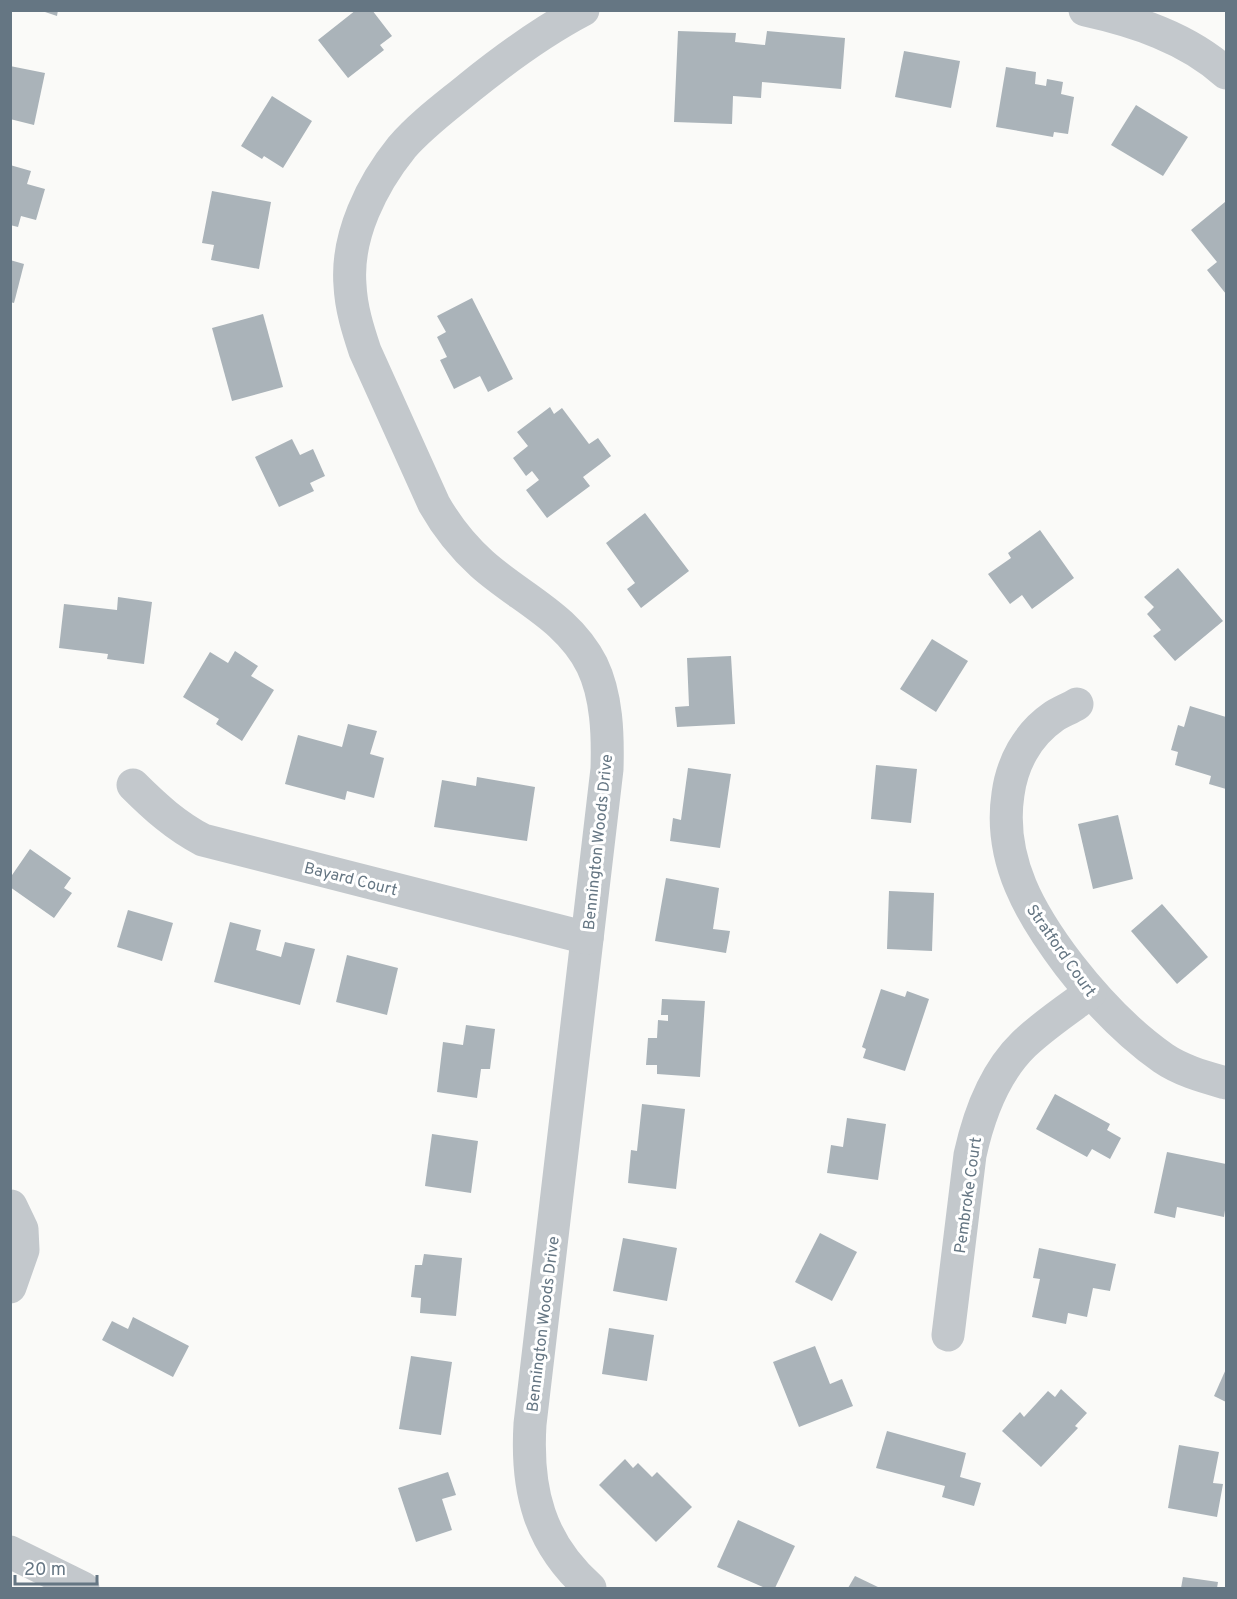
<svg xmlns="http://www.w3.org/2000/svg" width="1237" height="1599" font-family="Overpass,sans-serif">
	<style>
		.building { fill: #aab3b9 }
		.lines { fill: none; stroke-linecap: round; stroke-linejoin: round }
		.minor { stroke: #c3c8cc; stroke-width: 33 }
		.labels { text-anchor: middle; stroke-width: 6; stroke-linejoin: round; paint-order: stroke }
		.street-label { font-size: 16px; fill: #657683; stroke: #fff }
	</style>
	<rect width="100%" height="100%" fill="#fafaf8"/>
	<g class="building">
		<path d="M39,10H58L57,16Z"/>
		<path d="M356,10H372L392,36L380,45L384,50L348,78L318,40Z"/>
		<path d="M678,31L736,33L735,42L765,45L767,31L845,38L841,89L762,82L761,98L733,96L732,124L674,122Z"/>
		<path d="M904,51L960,61L951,108L895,97Z"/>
		<path d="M10,66L45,73L34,125L10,119Z"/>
		<path d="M1006,67L1036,72L1035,84L1046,86L1047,79L1063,82L1061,94L1074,97L1068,134L1054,132L1053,137L996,127Z"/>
		<path d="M272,96L312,121L283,168L264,156L262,159L241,146Z"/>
		<path d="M1136,105L1188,137L1163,176L1111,145Z"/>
		<path d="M10,165L31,171L27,184L45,189L36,220L21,216L18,227L10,225Z"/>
		<path d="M212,191L271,202L259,269L211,260L214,245L202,243Z"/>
		<path d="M1225,202L1226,204V294L1207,270L1217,262L1191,230Z"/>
		<path d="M10,260L24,264L14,303L10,302Z"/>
		<path d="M472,298L513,379L488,392L480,376L454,389L440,360L447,357L437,337L446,332L437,316Z"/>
		<path d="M263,314L283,387L232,401L212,328Z"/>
		<path d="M550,407L554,414L562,408L589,444L598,438L611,456L583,477L590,486L547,518L526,490L539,480L532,471L526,476L513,458L528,446L517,432Z"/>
		<path d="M292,439L300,455L313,449L325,476L310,483L314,491L279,507L255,457Z"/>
		<path d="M645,513L689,571L641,608L627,589L635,583L606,543Z"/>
		<path d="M1040,530L1074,578L1032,609L1022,595L1010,604L988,574L1011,558L1008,553Z"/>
		<path d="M1178,568L1223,621L1175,661L1153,636L1161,630L1147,614L1154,607L1144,597Z"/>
		<path d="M118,597L152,602L144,664L107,659L108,654L59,648L64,604L117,610Z"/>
		<path d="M932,639L968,661L936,712L900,689Z"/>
		<path d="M235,651L258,666L251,676L274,690L242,741L216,724L219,719L183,697L210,652L228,663Z"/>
		<path d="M731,656L735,724L677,727L675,707L689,706L687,658Z"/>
		<path d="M1190,706L1226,717V789L1209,784L1211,776L1175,765L1178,752L1171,750L1178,725L1184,727Z"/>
		<path d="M348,724L377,731L370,754L384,758L374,798L347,791L345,800L285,784L298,735L342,747Z"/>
		<path d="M876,765L917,769L911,823L871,819Z"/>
		<path d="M688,768L731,774L720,848L670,841L673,818L681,820Z"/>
		<path d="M477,777L535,787L527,841L434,827L442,780L476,786Z"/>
		<path d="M1118,815L1133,879L1093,889L1078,824Z"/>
		<path d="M30,849L71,878L64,888L72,893L54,918L10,887V878Z"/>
		<path d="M666,878L719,888L713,929L730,931L726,953L655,941Z"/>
		<path d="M889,891L934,893L932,951L887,949Z"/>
		<path d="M1162,904L1208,957L1177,984L1131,931Z"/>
		<path d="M128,910L173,923L162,961L117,947Z"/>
		<path d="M230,922L261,930L256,950L281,957L285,942L315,949L300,1005L214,982Z"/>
		<path d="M347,955L398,968L387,1015L336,1002Z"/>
		<path d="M881,989L905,997L907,991L929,999L905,1071L863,1058L866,1049L862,1047Z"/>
		<path d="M662,999L705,1001L700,1077L657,1074V1065H646L648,1038H657L658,1020L668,1021V1015H661Z"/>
		<path d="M466,1025L495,1029L490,1069H481L477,1098L437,1092L443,1042L463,1045Z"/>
		<path d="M1055,1094L1110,1124L1107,1130L1121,1138L1110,1159L1092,1149L1087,1157L1036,1129Z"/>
		<path d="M642,1104L685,1109L676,1189L628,1183L631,1150L637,1151Z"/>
		<path d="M847,1118L886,1124L878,1180L827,1173L831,1145L843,1147Z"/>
		<path d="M432,1134L478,1141L471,1193L425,1186Z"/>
		<path d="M1167,1152L1226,1164V1203L1224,1217L1177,1207L1175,1218L1154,1213Z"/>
		<path d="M820,1233L857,1252L832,1301L795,1282Z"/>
		<path d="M623,1238L677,1248L667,1301L613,1291Z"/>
		<path d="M1039,1248L1116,1264L1110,1291L1093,1288L1087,1317L1068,1313L1066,1324L1032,1317L1040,1279L1033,1278Z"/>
		<path d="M424,1254L462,1258L456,1316L420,1313L421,1298L411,1297L415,1265H422Z"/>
		<path d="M133,1317L189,1346L173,1377L102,1340L112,1321L128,1329Z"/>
		<path d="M609,1328L654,1335L647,1381L602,1374Z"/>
		<path d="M815,1346L830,1384L842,1379L853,1406L799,1427L773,1362Z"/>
		<path d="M411,1356L452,1362L441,1435L399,1429Z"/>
		<path d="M1226,1369V1402L1214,1396Z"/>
		<path d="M1061,1389L1087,1413L1075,1426L1078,1428L1041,1467L1002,1431L1020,1412L1024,1417L1048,1391L1055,1397Z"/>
		<path d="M887,1431L966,1453L960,1477L981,1483L974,1506L942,1497L945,1486L876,1468Z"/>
		<path d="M1179,1445L1219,1452L1213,1483L1223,1484L1217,1517L1168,1508Z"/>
		<path d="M625,1459L633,1468L638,1463L652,1477L657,1472L692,1507L656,1542L599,1485Z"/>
		<path d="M448,1472L456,1495L442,1499L452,1530L416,1542L398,1488Z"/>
		<path d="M738,1520L795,1546L775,1588H765L717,1567Z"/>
		<path d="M855,1576L880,1588H848Z"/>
		<path d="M1183,1577L1218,1582L1217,1588H1181Z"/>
	</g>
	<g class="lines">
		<g class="minor">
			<path d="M583,10C543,31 506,58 470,87C447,106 422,124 402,147C372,184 346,236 350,285C351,308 358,330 365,351L434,504C447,527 462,546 482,564C520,598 568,617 592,665C607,696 608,735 607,769L530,1424C526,1490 539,1543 590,1588"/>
			<path d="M1085,10C1135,21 1187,38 1226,73"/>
			<path d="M1077,704C1069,709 1060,712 1053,717C1027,735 1012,764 1008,794C998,860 1031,915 1069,965C1097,1001 1126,1032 1163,1058C1182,1071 1205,1077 1226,1083"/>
			<path d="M133,785C155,807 176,826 203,840L587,938"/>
			<path d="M10,1287L23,1250L22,1229L11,1206"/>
			<path d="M948,1335L970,1155C979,1114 994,1073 1024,1044C1044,1025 1068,1009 1090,993"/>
			<path d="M10,1552L83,1588"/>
		</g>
	</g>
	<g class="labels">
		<g class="street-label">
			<text transform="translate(597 842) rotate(-84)" y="6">Bennington Woods Drive</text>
			<text transform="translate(351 878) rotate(14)" y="6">Bayard Court</text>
			<text transform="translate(1062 950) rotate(55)" y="6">Stratford Court</text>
			<text transform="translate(967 1195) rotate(-82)" y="6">Pembroke Court</text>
			<text transform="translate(542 1324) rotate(-83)" y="6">Bennington Woods Drive</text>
		</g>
	</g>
	<rect width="1237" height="1599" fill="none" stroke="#657683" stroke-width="24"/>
	<path d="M15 1575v9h82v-9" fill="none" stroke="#657683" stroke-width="3"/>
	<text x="24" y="1575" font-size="18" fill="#657683" stroke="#ffffff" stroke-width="4.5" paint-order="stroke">20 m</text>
</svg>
